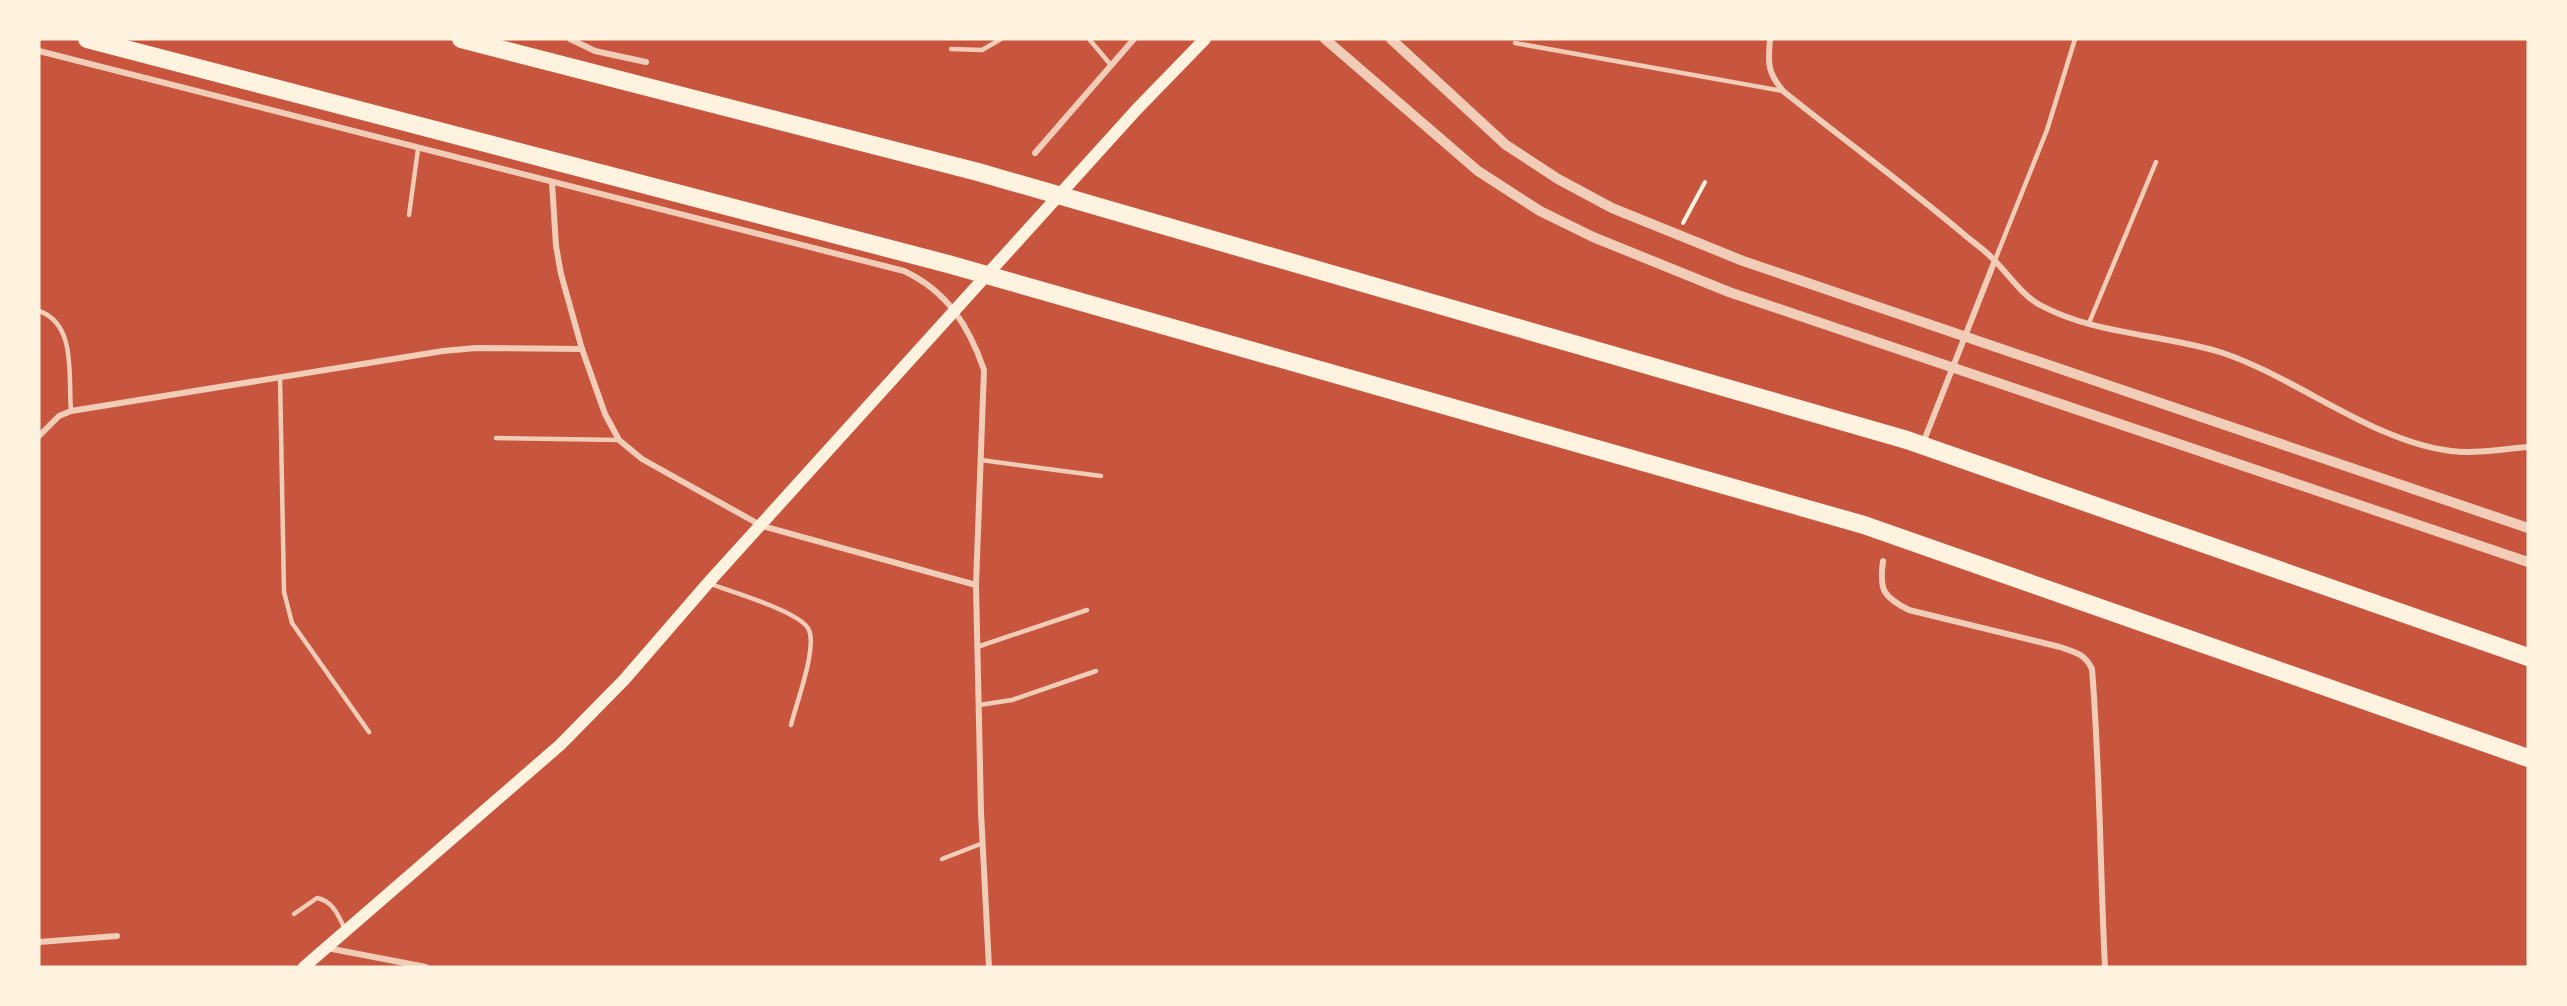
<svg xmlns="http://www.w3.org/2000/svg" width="2567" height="1006" font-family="'Alegreya Sans',sans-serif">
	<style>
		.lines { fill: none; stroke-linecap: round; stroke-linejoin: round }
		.path { stroke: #fff3e0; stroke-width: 4 }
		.service { stroke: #f1ccb7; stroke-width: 4.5 }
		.minor { stroke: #f1ccb7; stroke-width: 6 }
		.tertiary { stroke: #f1ccb7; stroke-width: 10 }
		.secondary { stroke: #fff3e0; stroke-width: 12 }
		.motorway { stroke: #fff3e0; stroke-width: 18 }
	</style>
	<rect width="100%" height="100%" fill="#c8553d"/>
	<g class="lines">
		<path class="path" d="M1683,223L1705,182"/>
		<g class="service">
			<path d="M1089,39L1110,64"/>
			<path d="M1515,43L1783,91"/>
			<path d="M951,49L982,50L1001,39"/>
			<path d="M409,215L418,149"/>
			<path d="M1995,260L2047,130L2075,39"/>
			<path d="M39,311C77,324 68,377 71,411"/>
			<path d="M2089,323L2156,162"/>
			<path d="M280,377L284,592L292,623L369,732"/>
			<path d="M496,438L619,440"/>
			<path d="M981,460L1101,476"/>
			<path d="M711,584C731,592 802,612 809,630C817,649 796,704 791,725"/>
			<path d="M977,647L1087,610"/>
			<path d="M979,705L1012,700L1096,671"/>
			<path d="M942,859L983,843"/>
			<path d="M294,914L317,898C333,901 338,915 345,929"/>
		</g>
		<g class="minor">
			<path d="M570,39L595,51L646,62"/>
			<path d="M1770,39C1768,63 1767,72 1783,91C1844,140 1907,186 1967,237C1977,245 1987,252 1995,261C2009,275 2022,295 2040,305C2095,335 2164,334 2223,353C2297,378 2374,442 2451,451C2477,454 2503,449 2528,447"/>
			<path d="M39,51L904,271C947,291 969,326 984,370L976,585L981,812L989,967"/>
			<path d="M1035,153L1134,39"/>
			<path d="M552,183L556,246L561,274L582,349L605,414L619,440L642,459L762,526L976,585"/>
			<path d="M39,436L59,416L71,411L443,351L476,348L582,349"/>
			<path d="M1925,438L1995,260"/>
			<path d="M1883,561C1879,590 1883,597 1909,610L2060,647C2075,652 2085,654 2092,669C2100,768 2100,868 2105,967"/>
			<path d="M39,942L117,936"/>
			<path d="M327,948L426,967"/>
		</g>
		<g class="tertiary">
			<path d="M1325,39L1478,171L1540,211L1593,237L1729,292L2528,562"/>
			<path d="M1391,39L1506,145L1558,179L1612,208L1743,261L2528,528"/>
		</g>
		<path class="secondary" d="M304,967L560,745L624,680L708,583L1137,109L1205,39"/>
		<g class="motorway">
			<path d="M87,39L948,264L1864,525L2528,758"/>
			<path d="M461,39L978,172L1907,440L2528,657"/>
		</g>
	</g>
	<rect width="2567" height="1006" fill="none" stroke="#fff3e0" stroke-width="81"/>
</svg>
